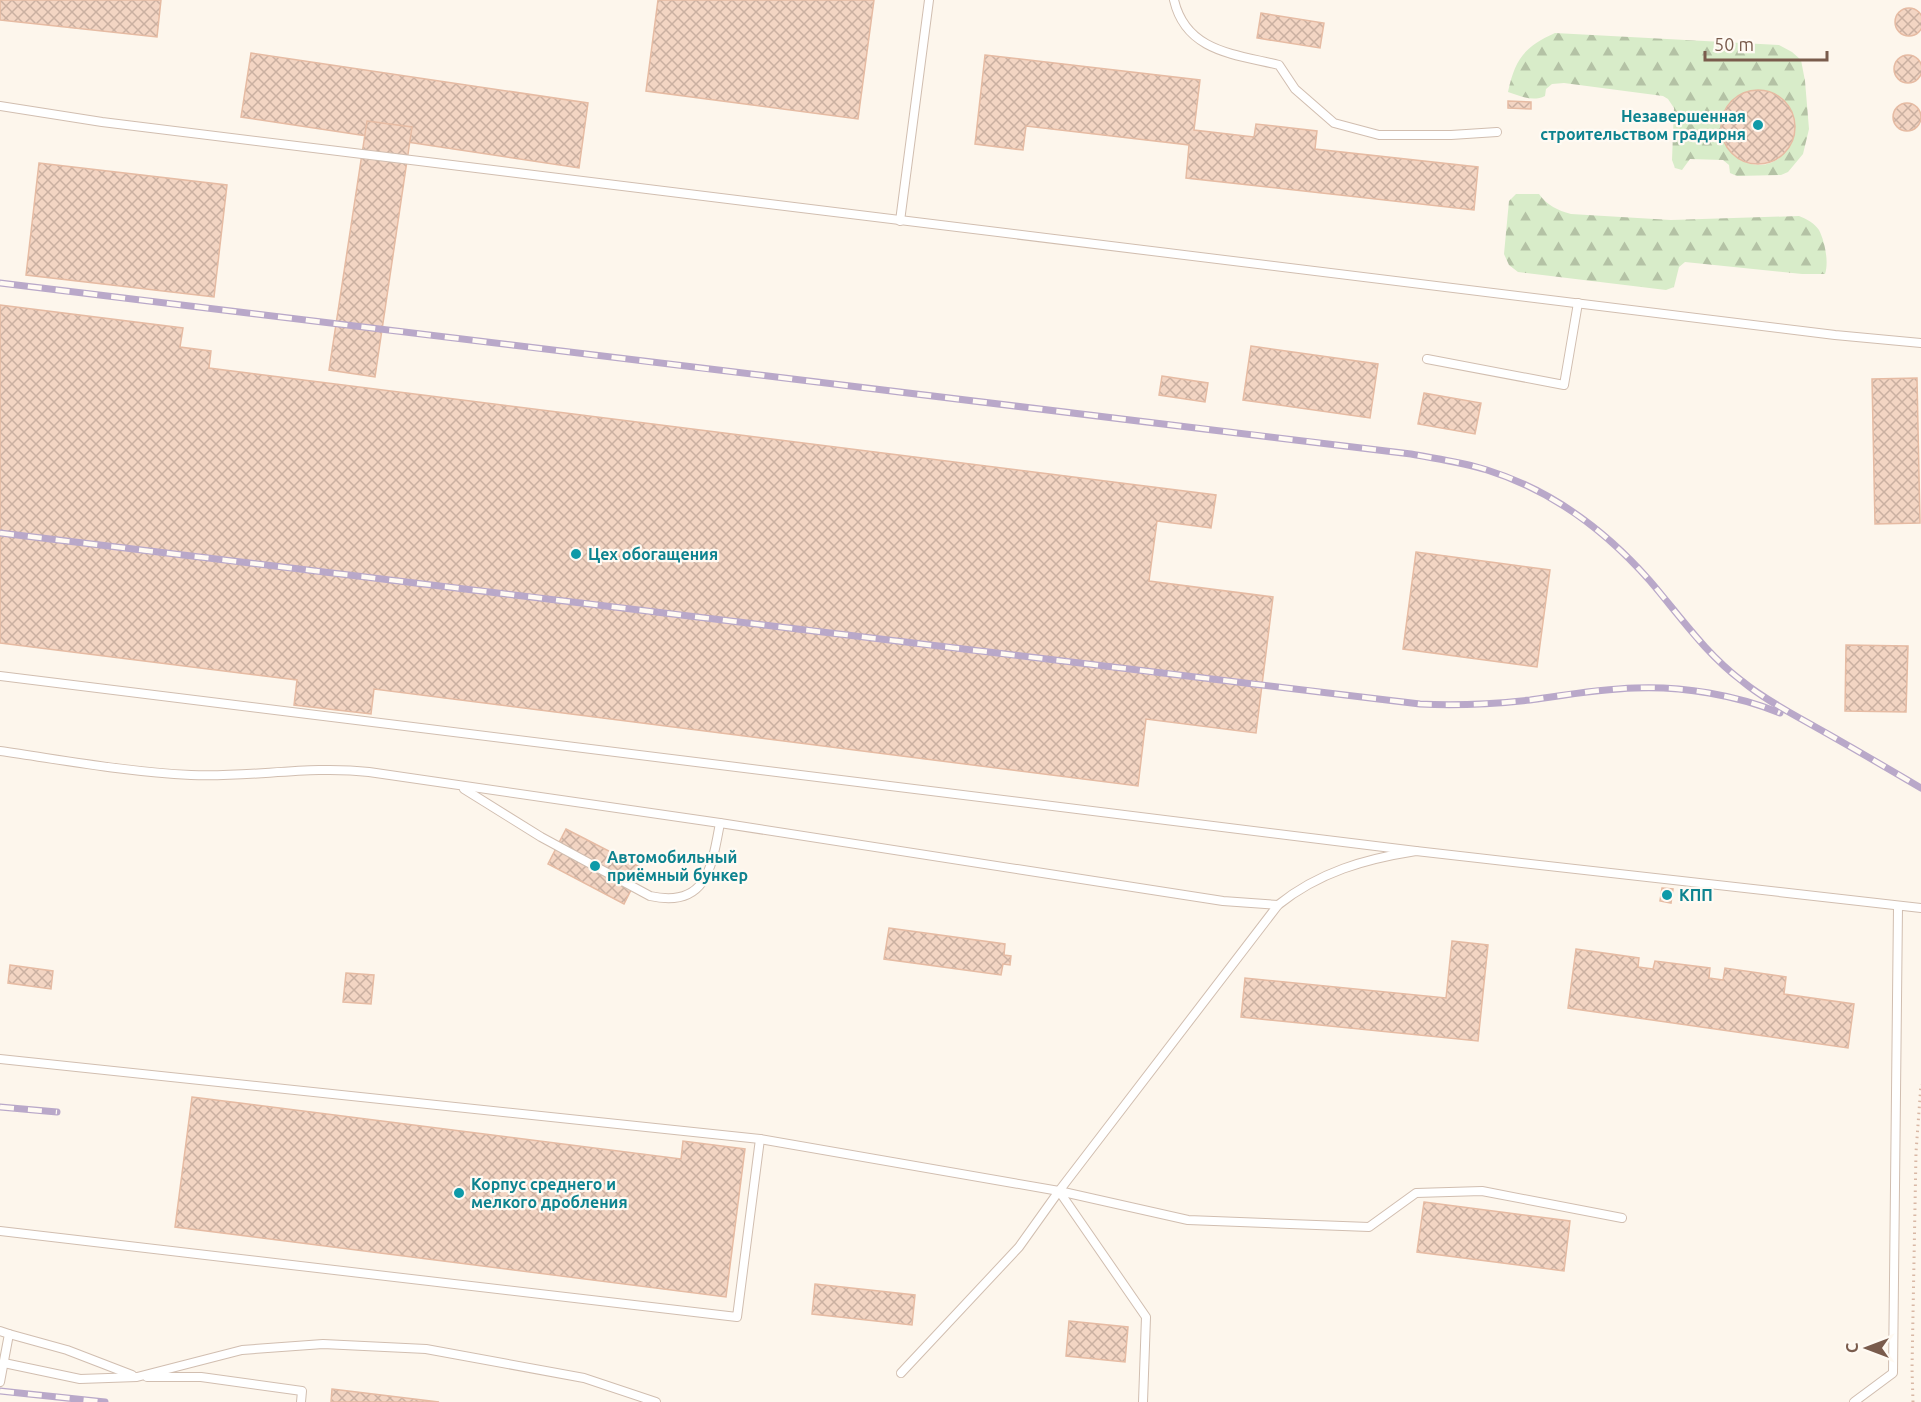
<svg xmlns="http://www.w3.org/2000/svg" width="1921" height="1402" font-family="Ubuntu,sans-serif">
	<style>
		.forest { fill: url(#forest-firs); fill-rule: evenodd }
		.building { fill: url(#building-cross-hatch); stroke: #e6bba3; stroke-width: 1.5 }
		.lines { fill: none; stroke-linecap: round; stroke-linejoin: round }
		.service-casing { stroke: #d1beb0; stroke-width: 10 }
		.path { stroke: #d9b8a5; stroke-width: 3; stroke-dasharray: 1.5 4.5; stroke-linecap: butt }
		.service { stroke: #fff; stroke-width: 8 }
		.rail-casing { stroke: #b9a8c9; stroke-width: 7 }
		.rail { stroke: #fffaf3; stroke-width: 4.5; stroke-dasharray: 14; stroke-linecap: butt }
		.culture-dot { fill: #0f9aa8; stroke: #fffaf3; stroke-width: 2 }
		.labels { text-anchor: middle; stroke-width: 4.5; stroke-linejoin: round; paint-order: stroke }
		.culture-label { font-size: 16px; font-weight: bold; fill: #0d838f; stroke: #fffaf3; text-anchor: start }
	</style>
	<defs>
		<pattern id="forest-firs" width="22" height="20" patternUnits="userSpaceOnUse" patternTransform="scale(1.5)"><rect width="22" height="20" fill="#d8ecc9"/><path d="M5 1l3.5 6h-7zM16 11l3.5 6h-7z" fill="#b4c2a5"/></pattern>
		<pattern id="building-cross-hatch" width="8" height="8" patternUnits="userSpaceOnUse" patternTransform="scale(1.5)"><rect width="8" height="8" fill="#f3d5c3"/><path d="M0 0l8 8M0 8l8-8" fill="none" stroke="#cab0a1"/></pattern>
	</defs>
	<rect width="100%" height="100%" fill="#fdf6ec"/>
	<g class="forest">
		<path d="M1555,33L1779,45L1792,52L1801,60L1805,81L1809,129L1803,154L1788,172L1781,175L1737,176L1730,173L1729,165L1723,160L1690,159L1682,170L1675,168L1672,160L1674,108L1668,99L1663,96L1564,83L1552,84L1546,89L1545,96C1533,102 1520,96 1508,92C1515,59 1524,47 1555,33ZM1763,90C1823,107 1788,185 1741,160C1731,155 1725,145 1722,135C1716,108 1739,91 1763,90Z"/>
		<path d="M1516,194H1539C1548,206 1557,210 1571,214L1671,220L1799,216C1807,219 1814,223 1819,230C1825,242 1829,262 1825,274H1802L1685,262L1679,267L1674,287L1666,290L1518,272L1509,265L1504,254L1509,201Z"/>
	</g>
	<g class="building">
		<path d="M0,0H161L157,37L0,20Z"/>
		<path d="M658,0H874L858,119L646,91Z"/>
		<circle cx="1909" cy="22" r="14"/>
		<path d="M1261,13L1324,23L1320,48L1257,38Z"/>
		<path d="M251,53L588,103L579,168L241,117Z"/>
		<path d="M985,55L1200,80L1194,130L1254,137L1256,124L1317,131L1315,149L1478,167L1474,210L1186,178L1189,145L1026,126L1023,150L975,144Z"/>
		<circle cx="1908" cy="69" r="14"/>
		<circle cx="1758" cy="127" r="37"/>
		<path d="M1508,101L1531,102V109L1508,108Z"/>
		<circle cx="1907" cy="117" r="14"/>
		<path d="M367,121L412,127L375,377L329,370Z"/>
		<path d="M39,163L227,185L214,297L26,275Z"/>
		<path d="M0,305L183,328L180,347L211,351L209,368L1216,495L1211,528L1157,521L1149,581L1273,597L1256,733L1146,719L1138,786L374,689L371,714L294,705L297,680L0,643Z"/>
		<path d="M1251,346L1378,364L1370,418L1243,400Z"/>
		<path d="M1162,376L1208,383L1205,402L1159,395Z"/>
		<path d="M1917,378L1920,523L1875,524L1872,379Z"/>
		<path d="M1424,393L1481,403L1475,434L1418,424Z"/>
		<path d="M1416,552L1550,570L1537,667L1403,649Z"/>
		<path d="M1846,645L1908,646L1906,712L1845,711Z"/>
		<path d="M566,829L642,868L624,904L548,864Z"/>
		<path d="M1662,888L1673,889L1671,903L1660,901Z"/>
		<path d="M889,928L1005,944L1004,955L1011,956L1010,965L1003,964L1001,975L884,959Z"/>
		<path d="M1452,941L1488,945L1478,1041L1241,1017L1245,978L1446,998Z"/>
		<path d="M1576,949L1639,958L1638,967L1653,969L1655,961L1710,968L1709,978L1723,980L1725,968L1786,977L1784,994L1854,1004L1848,1048L1568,1008Z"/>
		<path d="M10,965L53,971L51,989L8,983Z"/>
		<path d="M346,973L374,975L371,1004L343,1002Z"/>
		<path d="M192,1097L681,1159L683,1141L745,1149L726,1297L175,1227Z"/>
		<path d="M1424,1202L1570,1221L1564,1271L1417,1252Z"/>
		<path d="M815,1284L915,1295L912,1325L812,1314Z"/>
		<path d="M1069,1321L1128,1327L1125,1362L1066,1356Z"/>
		<path d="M332,1389L439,1402H331Z"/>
	</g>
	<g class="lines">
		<g class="service-casing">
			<g id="service">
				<path d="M1174,0C1186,52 1235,54 1279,65L1295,89L1334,123L1379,135H1451L1497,132"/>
				<path d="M0,106L102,122L1835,335L1921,343"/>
				<path d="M900,221L929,0"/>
				<path d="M1427,359L1564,385L1578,303"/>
				<path d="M0,676L1416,851"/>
				<path d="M0,751C63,760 127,772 191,775C250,778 309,765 369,772L720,823L1223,901L1278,905"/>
				<path d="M464,789L541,837L650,896C707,909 712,866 720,823"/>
				<path d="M0,1059L760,1139L1059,1191L1188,1220L1369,1227L1416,1193L1482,1191L1622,1218"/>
				<path d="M1059,1191L1146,1317L1143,1402"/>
				<path d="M0,1231L737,1317L760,1139"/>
				<path d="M0,1331L9,1334L0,1382"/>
				<path d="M9,1334L67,1350L132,1375"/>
				<path d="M4,1363L80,1379L137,1377L242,1350L323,1344L426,1349L584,1378L656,1402"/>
				<path d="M901,1373L1019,1247L1059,1191L1278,905C1319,872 1365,859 1416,851L1921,908"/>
				<path d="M147,1377H201L302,1391L301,1402"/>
				<path d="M1854,1402L1893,1373L1898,907"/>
			</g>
		</g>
		<path class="path" d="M1913,1402L1912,1369L1916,1152L1921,1084"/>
		<use href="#service" class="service"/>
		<g class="rail-casing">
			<g id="rail">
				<path d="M0,283L1411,454C1437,459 1462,462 1487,470C1551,490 1606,531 1650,581C1680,616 1705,653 1742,681C1765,700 1793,714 1819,729C1853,748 1887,768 1921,788"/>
				<path d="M0,533L1420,704C1457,706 1493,704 1530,700C1565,695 1600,689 1635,688C1683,686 1736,695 1780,713"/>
				<path d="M0,1107L57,1112"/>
				<path d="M0,1391L105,1402"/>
			</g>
		</g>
		<use href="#rail" class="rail"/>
	</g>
	<g class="culture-dot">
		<circle cx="1758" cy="125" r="6"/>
		<circle cx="576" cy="554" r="6"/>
		<circle cx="595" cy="866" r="6"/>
		<circle cx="1667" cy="895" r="6"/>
		<circle cx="459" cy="1193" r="6"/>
	</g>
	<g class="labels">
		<g class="culture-label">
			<text x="1746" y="122" text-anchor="end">Незавершенная<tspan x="1746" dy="18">строительством градирня</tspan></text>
			<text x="588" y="560">Цех обогащения</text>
			<text x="607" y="863">Автомобильный<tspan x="607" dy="18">приёмный бункер</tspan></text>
			<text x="1679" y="901">КПП</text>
			<text x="471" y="1190">Корпус среднего и<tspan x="471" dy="18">мелкого дробления</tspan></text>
		</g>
	</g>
	<g transform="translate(1867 1348) rotate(270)" stroke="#fffaf3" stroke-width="4.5" paint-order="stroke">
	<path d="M0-4.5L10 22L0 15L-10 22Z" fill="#7a5c4d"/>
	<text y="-9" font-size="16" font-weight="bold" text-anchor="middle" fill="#7a5c4d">С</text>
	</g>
	<path d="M1705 51v9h122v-9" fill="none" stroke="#7a5c4d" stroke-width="3"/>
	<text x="1714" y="51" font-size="18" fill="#7a5c4d" stroke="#fffaf3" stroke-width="4.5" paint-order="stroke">50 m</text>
</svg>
